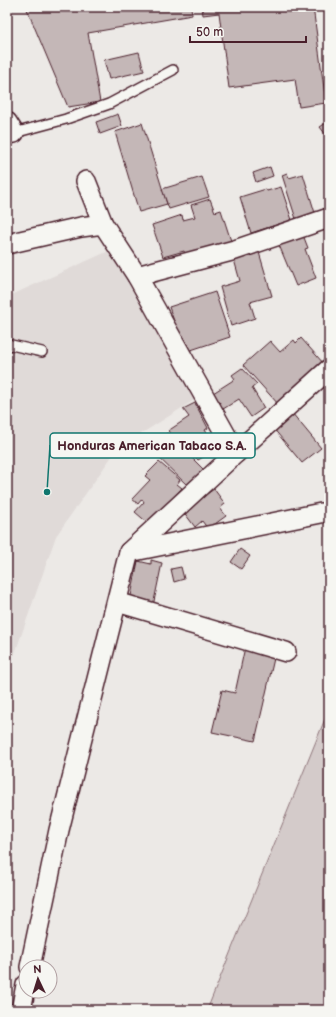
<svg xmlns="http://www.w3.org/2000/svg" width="336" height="1017" font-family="'Balsamiq Sans',sans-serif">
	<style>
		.built { fill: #e0dad8 }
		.green { fill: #d4cbca; stroke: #8f757a }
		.building { fill: #c4b7b7; stroke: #4a1f2b }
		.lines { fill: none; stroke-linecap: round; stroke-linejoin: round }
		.service-casing { stroke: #4a1f2b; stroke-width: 12 }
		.minor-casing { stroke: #4a1f2b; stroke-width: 22 }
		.service { stroke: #f6f6f2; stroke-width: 9 }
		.minor { stroke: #f6f6f2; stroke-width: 19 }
		.leader { fill: none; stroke: #0f766e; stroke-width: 1.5 }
		.callout-dot { fill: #0f766e; stroke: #f6f6f2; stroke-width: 1.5 }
		.callout { fill: #f6f6f2; stroke: #0f766e; stroke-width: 1.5 }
		.callout-label { font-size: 13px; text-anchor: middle; font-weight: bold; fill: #4a1f2b }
	</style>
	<rect width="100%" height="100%" fill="#ece9e6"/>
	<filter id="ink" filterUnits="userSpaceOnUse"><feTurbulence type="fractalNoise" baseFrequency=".025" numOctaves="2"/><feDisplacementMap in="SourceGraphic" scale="8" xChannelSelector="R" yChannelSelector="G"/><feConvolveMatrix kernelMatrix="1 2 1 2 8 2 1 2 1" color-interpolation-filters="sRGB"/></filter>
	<g filter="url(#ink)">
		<path class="built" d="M111,250L196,399L117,449L56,536L7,676V297Z"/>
		<path class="green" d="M329,709V1010H207Z"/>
		<g class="building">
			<path d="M26,7H191L192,15L88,33L100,102L68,107Z"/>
			<path d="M202,7H313L326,103L299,107L295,79L229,88L219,13L203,15Z"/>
			<path d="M139,52L144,71L109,79L104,60Z"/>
			<path d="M118,114L122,126L100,134L96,122Z"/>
			<path d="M329,121V139L320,127Z"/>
			<path d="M142,123L167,204L139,212L115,132Z"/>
			<path d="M270,167L273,176L256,182L253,173Z"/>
			<path d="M287,173L289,178L303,174L315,213L296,219L282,175Z"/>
			<path d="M202,177L209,197L169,209L162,189Z"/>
			<path d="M281,187L292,220L251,233L240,197L266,189L267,191Z"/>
			<path d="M210,199L215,212L221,210L231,241L186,256L184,251L163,257L152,225L182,215L183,220L195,217L191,205Z"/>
			<path d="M303,235L308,248L305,249L316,278L296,286L279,245Z"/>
			<path d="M258,249L272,296L250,302L255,318L231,326L220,287L240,281L233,256Z"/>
			<path d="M215,292L230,337L185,352L169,307Z"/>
			<path d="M301,338L324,364L279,405L243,365L270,341L280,352L294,340L296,343Z"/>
			<path d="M242,368L257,384L252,388L264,408L251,417L239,399L220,411L210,395L235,379L232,375Z"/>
			<path d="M195,403L208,428L205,430L217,449L198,460L168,431L189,417L183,409Z"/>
			<path d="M292,413L321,448L302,463L273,428Z"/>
			<path d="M167,433L205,471L189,487L151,450Z"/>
			<path d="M159,462L180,480L177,484L182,488L149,524L135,512L144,502L142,499L138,504L132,499L150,480L145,476Z"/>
			<path d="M214,489L225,504L220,508L226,516L208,529L202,521L195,527L183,511Z"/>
			<path d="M240,549L250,556L241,569L231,562Z"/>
			<path d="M151,560L162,563L153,606L130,601L138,561L151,564Z"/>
			<path d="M181,567L184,579L174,582L171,569Z"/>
			<path d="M245,647L275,654L255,741L212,732L222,690L235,693Z"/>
		</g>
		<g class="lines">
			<g class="service-casing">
				<g id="service">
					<path d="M14,133L66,119L109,104L173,70"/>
					<path d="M7,344L42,352"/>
				</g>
			</g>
			<g class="minor-casing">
				<g id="minor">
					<path d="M7,122L14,133L7,134"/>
					<path d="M86,181L103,224L137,276L236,453L329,369"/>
					<path d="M7,244L81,227L103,224"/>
					<path d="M137,276L235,250L329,218"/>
					<path d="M129,552L321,513"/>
					<path d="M117,602L286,652"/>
					<path d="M30,967L59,830L129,552L236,453"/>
					<path d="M21,1010L26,985"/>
				</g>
			</g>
			<use href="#service" class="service"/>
			<use href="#minor" class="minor"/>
		</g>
	</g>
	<path class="leader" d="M47 492L50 445"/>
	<circle class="callout-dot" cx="47" cy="492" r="4"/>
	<rect class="callout" x="50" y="433" width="205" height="25" rx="4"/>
	<g class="callout-label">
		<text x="152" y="450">Honduras American Tabaco S.A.</text>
	</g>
	<rect width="336" height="1017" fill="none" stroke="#f6f6f2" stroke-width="24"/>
	<rect x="12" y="12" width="312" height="993" fill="none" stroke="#4a1f2b" stroke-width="1.5" filter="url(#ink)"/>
	<g transform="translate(38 979) rotate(356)"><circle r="19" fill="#f6f6f2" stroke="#b1a0a2"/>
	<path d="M0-3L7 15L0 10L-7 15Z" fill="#4a1f2b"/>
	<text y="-6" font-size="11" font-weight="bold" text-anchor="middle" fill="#4a1f2b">N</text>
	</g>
	<path d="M190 36v6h116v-6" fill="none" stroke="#4a1f2b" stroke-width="2"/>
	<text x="196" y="36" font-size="12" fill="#4a1f2b" stroke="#f6f6f2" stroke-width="3" paint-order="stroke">50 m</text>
</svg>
